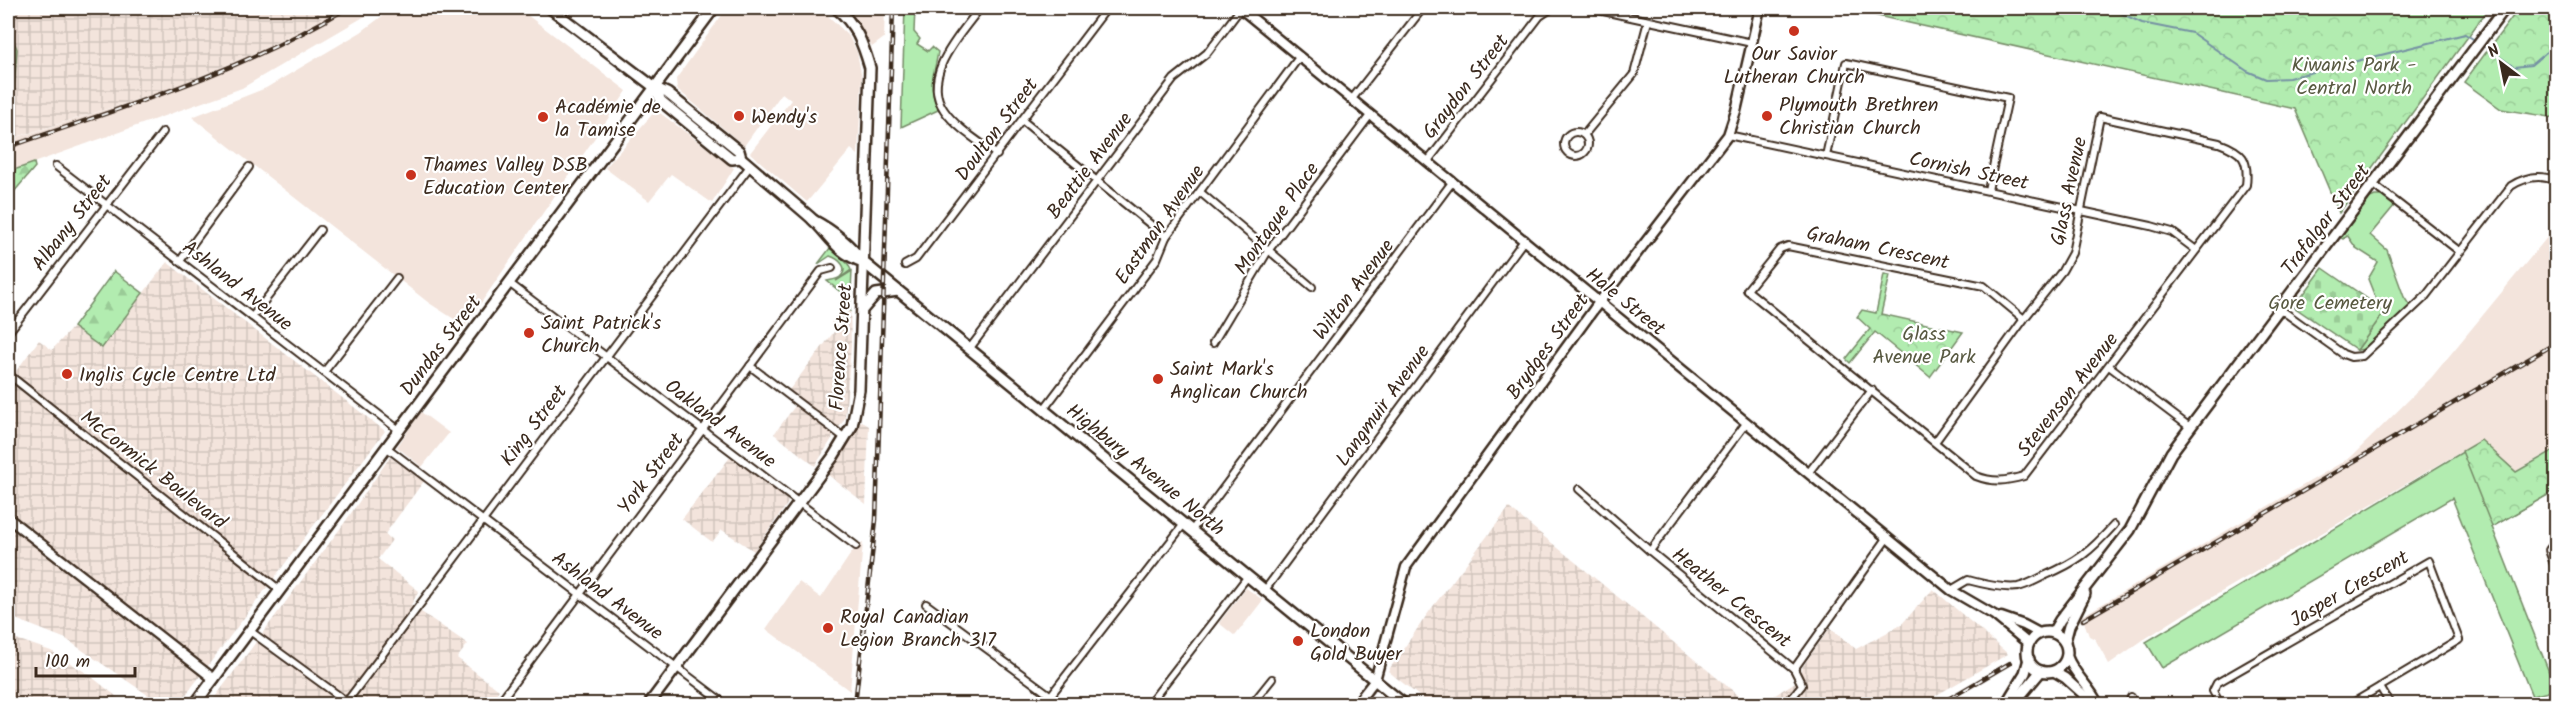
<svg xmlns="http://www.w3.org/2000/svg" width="2564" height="712" font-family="Kalam,sans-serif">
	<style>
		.built { fill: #f3e4dc }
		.industrial { fill: url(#industrial-grid) }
		.grass { fill: #b2ecb0; stroke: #768b67; stroke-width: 1.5 }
		.forest { fill: url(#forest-firs); stroke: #768b67; stroke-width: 1.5 }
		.cemetery { fill: url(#cemetery-stones); stroke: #768b67; stroke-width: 1.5 }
		.park { fill: url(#park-crowns); stroke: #768b67; stroke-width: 1.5 }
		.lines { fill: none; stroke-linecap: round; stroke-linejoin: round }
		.stream { stroke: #7591a3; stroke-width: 2 }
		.minor-casing { stroke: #3b2a1e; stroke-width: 10 }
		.tertiary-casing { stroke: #3b2a1e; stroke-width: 13 }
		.secondary-casing { stroke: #3b2a1e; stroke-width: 14 }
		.minor { stroke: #fff; stroke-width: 6 }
		.tertiary { stroke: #fff; stroke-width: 8 }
		.secondary { stroke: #fff; stroke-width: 9 }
		.rail-casing { stroke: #3b2a1e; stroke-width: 4.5 }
		.rail { stroke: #fff; stroke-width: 2; stroke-dasharray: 7; stroke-linecap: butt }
		.poi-dot { fill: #c8321e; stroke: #fff; stroke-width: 2 }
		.labels { text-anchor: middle; stroke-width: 4.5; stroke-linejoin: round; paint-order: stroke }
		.poi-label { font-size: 20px; fill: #3b2a1e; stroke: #fff; text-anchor: start }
		.park-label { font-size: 20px; fill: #595a42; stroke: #fff }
		.street-label { font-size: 20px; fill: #3b2a1e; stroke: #fff }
	</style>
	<defs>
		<pattern id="industrial-grid" width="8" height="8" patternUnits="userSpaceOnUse" patternTransform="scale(1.5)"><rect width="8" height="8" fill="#f3e4dc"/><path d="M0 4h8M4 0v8" fill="none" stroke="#d1c4bc"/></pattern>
		<pattern id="forest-firs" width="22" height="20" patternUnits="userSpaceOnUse" patternTransform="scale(1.5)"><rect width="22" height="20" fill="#b2ecb0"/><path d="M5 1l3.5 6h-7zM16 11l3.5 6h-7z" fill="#9acb97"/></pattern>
		<pattern id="cemetery-stones" width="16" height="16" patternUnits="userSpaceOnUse" patternTransform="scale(1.5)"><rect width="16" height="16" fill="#b2ecb0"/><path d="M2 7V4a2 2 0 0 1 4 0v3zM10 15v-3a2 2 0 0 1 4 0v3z" fill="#9acb97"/></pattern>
		<pattern id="park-crowns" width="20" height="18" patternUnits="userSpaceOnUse" patternTransform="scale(1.5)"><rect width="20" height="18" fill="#b2ecb0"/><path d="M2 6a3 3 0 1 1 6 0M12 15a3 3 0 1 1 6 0" fill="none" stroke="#9acb97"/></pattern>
	</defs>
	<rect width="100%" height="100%" fill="#fff"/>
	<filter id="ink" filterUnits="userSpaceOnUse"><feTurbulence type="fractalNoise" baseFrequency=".0167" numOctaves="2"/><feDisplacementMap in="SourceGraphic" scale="12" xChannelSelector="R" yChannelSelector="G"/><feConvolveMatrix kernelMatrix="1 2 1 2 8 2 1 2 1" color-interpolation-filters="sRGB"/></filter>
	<g filter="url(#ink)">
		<g class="built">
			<path d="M339,8H379L242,88L8,172V140L171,89L273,44Z"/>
			<path d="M393,8H518L627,91L465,326L429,303L192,117L266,88L361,32Z"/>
			<path d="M727,8H820L848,35L857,52L862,78L858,155L851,149L807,202L750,153L791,100L782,93L744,146L677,89L676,79Z"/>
			<path d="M846,8H885L884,38L872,47Z"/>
			<path d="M656,110L734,168L712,203L671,174L649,201L605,168Z"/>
			<path d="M2549,235L2556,241V448L2516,471L2481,440L2192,609L2143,640L2109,664L2095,639L2089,636L2082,616L2351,457L2431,378Z"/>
			<path d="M421,412L449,433L422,467L397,447Z"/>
			<path d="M863,542L850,691L766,629L799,582L821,598L852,552Z"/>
			<path d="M1246,588L1263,600L1235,636L1219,623Z"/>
		</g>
		<g class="industrial">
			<path d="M8,8H339L273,44L171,89L10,139L17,49L8,27Z"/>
			<path d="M167,262L385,431L179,704H161L66,639L8,616V382L39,340L52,350L73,327L102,348Z"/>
			<path d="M850,297L851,346L845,418L815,466L774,434L801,398L789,390L837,328L831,323Z"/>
			<path d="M861,421L869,426L866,504L828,475Z"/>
			<path d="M731,456L787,498L788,503L754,551L722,530L712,542L682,519Z"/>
			<path d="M390,457L424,481L385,534L392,540L378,559L419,591L411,605L468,644L457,658L499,690L488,704H210L345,522Z"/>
			<path d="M1509,508L1749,704H1429L1388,671L1431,609Z"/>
			<path d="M1933,589L2008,654L1921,704H1761L1797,681L1803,666L1830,628L1856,649L1901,625Z"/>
			<path d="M8,636L51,651L88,674L126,704H8Z"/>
		</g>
		<g class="grass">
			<path d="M905,8H915L914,32L920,39L917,44L928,51L932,47L938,52C934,78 927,82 938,110L901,127Z"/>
			<path d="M2375,196H2381L2394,206L2370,235L2387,250L2404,297L2410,306L2367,349L2357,350L2385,311L2379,307L2368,279L2378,262L2356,248L2347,235L2343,239L2340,237L2370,198Z"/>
			<path d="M830,248L848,264L851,270L836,281L852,271L850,311L843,307L849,299L827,281C830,280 836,280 840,277C850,268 839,259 830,256L818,264Z"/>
			<path d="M2481,441L2516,472L2556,490L2492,527L2556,690L2532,696L2452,498L2162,668L2146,642Z"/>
		</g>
		<g class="forest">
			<path d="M34,163L35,167L8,199V172Z"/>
			<path d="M114,271L143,293L102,348L73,327Z"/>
		</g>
		<path class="cemetery" d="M2323,268L2385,311L2357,350L2294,307Z"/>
		<g class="park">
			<path d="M1842,8H2489L2339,213L2295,109Z"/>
			<path d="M2519,8H2556V118L2501,109L2464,82Z"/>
			<path d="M8,27L17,49L10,139L8,140Z"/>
			<path d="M1884,274L1890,275L1881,314L1963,332L1930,377L1875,332L1850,363L1846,359L1870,329L1857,317L1862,310L1876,313Z"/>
			<path d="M2481,440L2516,472L2556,449V490L2492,527L2462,451Z"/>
		</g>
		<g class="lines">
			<g class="stream">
				<path d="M2110,8L2142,23L2192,33L2247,71L2266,79L2289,78L2465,34L2478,42"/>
				<path d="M2483,45L2514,67L2531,65L2550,49L2556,47"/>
			</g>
			<g class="minor-casing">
				<g id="minor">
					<path d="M980,8C961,34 920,75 944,110C956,128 980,142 997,155"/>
					<path d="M1589,8L1752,43"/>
					<path d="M1352,99L1423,8"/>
					<path d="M1023,121L1166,237"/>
					<circle cx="1576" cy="144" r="12"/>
					<path d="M1584,135L1634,74L1648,21"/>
					<path d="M1728,135L2151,226L2172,232L2196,250"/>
					<path d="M1826,156L1846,63L2008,98L1988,190"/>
					<path d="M1428,161L1540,16L1552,8"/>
					<path d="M56,166L399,430"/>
					<path d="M2373,184L2459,251"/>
					<path d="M1200,192L1312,287"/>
					<path d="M180,261L249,167"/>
					<path d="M905,265L916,259L1107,8"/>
					<path d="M509,283L856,546"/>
					<path d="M2280,309L2343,354L2351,357L2362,356L2425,297L2511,186C2525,177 2541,174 2556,181"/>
					<path d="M252,317L320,230"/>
					<path d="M8,333L163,132"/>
					<path d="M1213,343L1268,251L1371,114"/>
					<path d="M970,348L1174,79L1207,53L1241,8"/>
					<path d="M750,366L845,438"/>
					<path d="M2109,366L2191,428"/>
					<path d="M324,372L397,278"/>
					<path d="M8,374L280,590"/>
					<path d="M1044,409L1157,259L1166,237L1300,56"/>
					<path d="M1747,422L1650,551L1794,669L1888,537"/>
					<path d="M1935,442L2024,319L2062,271L2072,253L2100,117L2219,143C2243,152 2249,159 2246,185L2024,476C2006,481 1994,483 1976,476L1747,290L1780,249L1788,246L1984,286L2024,319"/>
					<path d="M386,447L725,704"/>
					<path d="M1809,472L1872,390"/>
					<path d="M1579,489L1650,551"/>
					<path d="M1192,530L1453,181"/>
					<path d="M2556,541L2549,550L2556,570"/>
					<path d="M1265,590L1525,239"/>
					<path d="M1951,590L1968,580C1983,584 2003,589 2018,587C2027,585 2036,580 2044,576C2077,562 2090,552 2114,525"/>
					<path d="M926,604L1062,704"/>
					<path d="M250,631L350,704"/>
					<path d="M1794,669L1802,685L1793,696L1803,704"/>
					<path d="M2380,687L2390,704"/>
					<path d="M345,704L750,166"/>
					<path d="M498,704L821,271L832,268"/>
					<path d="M1044,704L1184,524"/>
					<path d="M1149,704L1248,576"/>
					<path d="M1252,704L1272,679"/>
					<path d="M1783,704L1793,696"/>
					<path d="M2129,704L2131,697"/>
					<path d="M2220,704L2213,691L2217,683L2429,561L2459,640L2351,704"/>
				</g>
			</g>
			<g class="tertiary-casing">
				<g id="tertiary">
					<path d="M1240,8L1951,590L1994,615L2029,644"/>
					<path d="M8,518L214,679"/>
					<path d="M2001,617L2024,625L2039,633"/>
					<path d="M2067,656C2074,675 2090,686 2098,704"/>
					<path d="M2053,671L2065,678L2094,704"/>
					<path d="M1356,704L1375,680L1406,567L1594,309L1728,135L1736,111L1760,8"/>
					<path d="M2544,704L2556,702"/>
				</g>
			</g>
			<g class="secondary-casing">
				<g id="secondary">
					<path d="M550,8L654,87L667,93L739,151L741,158C764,178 787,197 810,217C830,235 835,252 863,262"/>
					<path d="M654,87L661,101L732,159L741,158"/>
					<path d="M813,220C834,231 849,243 863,262L1404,704"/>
					<path d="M863,309L876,294L898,291"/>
					<path d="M2053,632L2060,620L2130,530L2171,453L2505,8"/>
					<circle cx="2047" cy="652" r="20"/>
					<path d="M2065,641L2069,626L2085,594"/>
					<path d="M2010,703L2020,696L2041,671"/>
					<path d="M195,704L714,8"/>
					<path d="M649,704L833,457L852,426L859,390L870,68C863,44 856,24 836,8"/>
					<path d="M2006,704L2025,673L2029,659"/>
				</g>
			</g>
			<use href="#minor" class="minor"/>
			<use href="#tertiary" class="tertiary"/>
			<use href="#secondary" class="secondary"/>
			<g class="rail-casing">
				<g id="rail">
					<path d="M8,147C124,107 241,72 347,8"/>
					<path d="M2083,620L2556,343"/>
					<path d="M855,704L876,520L893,8"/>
					<path d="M1940,704L2010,663"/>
				</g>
			</g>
			<use href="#rail" class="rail"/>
		</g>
	</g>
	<g class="poi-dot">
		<circle cx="1794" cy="31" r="6"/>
		<circle cx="739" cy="116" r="6"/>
		<circle cx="1767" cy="116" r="6"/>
		<circle cx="543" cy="117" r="6"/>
		<circle cx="411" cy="175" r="6"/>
		<circle cx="529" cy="333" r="6"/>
		<circle cx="67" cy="374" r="6"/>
		<circle cx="1158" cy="379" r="6"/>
		<circle cx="828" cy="628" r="6"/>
		<circle cx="1298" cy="641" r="6"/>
	</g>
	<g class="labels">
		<g class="poi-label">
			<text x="1794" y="60" text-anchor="middle">Our Savior<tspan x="1794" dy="23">Lutheran Church</tspan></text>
			<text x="1779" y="111">Plymouth Brethren<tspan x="1779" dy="23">Christian Church</tspan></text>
			<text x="555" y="113">Académie de<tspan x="555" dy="23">la Tamise</tspan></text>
			<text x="751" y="123">Wendy's</text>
			<text x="423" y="171">Thames Valley DSB<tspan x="423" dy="23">Education Center</tspan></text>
			<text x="541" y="329">Saint Patrick's<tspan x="541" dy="23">Church</tspan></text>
			<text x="1170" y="375">Saint Mark's<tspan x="1170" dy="23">Anglican Church</tspan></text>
			<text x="79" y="381">Inglis Cycle Centre Ltd</text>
			<text x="840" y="623">Royal Canadian<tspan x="840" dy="23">Legion Branch 317</tspan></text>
			<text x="1310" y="637">London<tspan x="1310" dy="23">Gold Buyer</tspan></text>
		</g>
		<g class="park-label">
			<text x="2354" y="71">Kiwanis Park -<tspan x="2354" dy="23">Central North</tspan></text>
			<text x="2330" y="309">Gore Cemetery</text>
			<text x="1924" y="340">Glass<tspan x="1924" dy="23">Avenue Park</tspan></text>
		</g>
		<g class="street-label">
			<text transform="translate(1465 86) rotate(-52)" y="7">Graydon Street</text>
			<text transform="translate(996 129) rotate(-53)" y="7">Doulton Street</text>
			<text transform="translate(1089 165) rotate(-53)" y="7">Beattie Avenue</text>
			<text transform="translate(1969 170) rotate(12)" y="7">Cornish Street</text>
			<text transform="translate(2068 191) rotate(-78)" y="7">Glass Avenue</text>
			<text transform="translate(1276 218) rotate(-55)" y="7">Montague Place</text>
			<text transform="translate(2325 219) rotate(-53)" y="7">Trafalgar Street</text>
			<text transform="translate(71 222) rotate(-52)" y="7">Albany Street</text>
			<text transform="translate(1159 224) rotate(-55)" y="7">Eastman Avenue</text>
			<text transform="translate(1878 247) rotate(12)" y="7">Graham Crescent</text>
			<text transform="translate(238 285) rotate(38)" y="7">Ashland Avenue</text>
			<text transform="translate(1353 289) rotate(-53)" y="7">Wilton Avenue</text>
			<text transform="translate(1626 301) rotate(39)" y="7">Hale Street</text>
			<text transform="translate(440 345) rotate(-53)" y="7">Dundas Street</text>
			<text transform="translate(1547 346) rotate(-54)" y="7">Brydges Street</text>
			<text transform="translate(840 347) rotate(-86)" y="7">Florence Street</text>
			<text transform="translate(2067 394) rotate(-52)" y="7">Stevenson Avenue</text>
			<text transform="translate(1382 405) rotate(-54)" y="7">Langmuir Avenue</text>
			<text transform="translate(721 423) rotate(37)" y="7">Oakland Avenue</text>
			<text transform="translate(533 425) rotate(-53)" y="7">King Street</text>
			<text transform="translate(154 469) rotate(38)" y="7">McCormick Boulevard</text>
			<text transform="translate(1146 469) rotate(39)" y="7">Highbury Avenue North</text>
			<text transform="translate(650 473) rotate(-53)" y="7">York Street</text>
			<text transform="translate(2349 588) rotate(-30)" y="7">Jasper Crescent</text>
			<text transform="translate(608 595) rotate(37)" y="7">Ashland Avenue</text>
			<text transform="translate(1732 597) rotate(39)" y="7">Heather Crescent</text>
		</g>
	</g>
	<rect width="2564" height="712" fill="none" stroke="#fff" stroke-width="30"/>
	<rect x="15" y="15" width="2534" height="682" fill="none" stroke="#3b2a1e" stroke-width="2" filter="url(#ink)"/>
	<g transform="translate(2501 63) rotate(328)" stroke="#ffffff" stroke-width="4.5" paint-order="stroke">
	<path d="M0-4.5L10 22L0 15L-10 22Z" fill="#3b2a1e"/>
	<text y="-9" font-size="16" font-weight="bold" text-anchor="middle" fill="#3b2a1e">N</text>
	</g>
	<path d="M36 667v9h99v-9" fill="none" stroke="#3b2a1e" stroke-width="3"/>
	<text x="45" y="667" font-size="18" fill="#3b2a1e" stroke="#ffffff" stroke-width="4.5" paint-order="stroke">100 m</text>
</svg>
